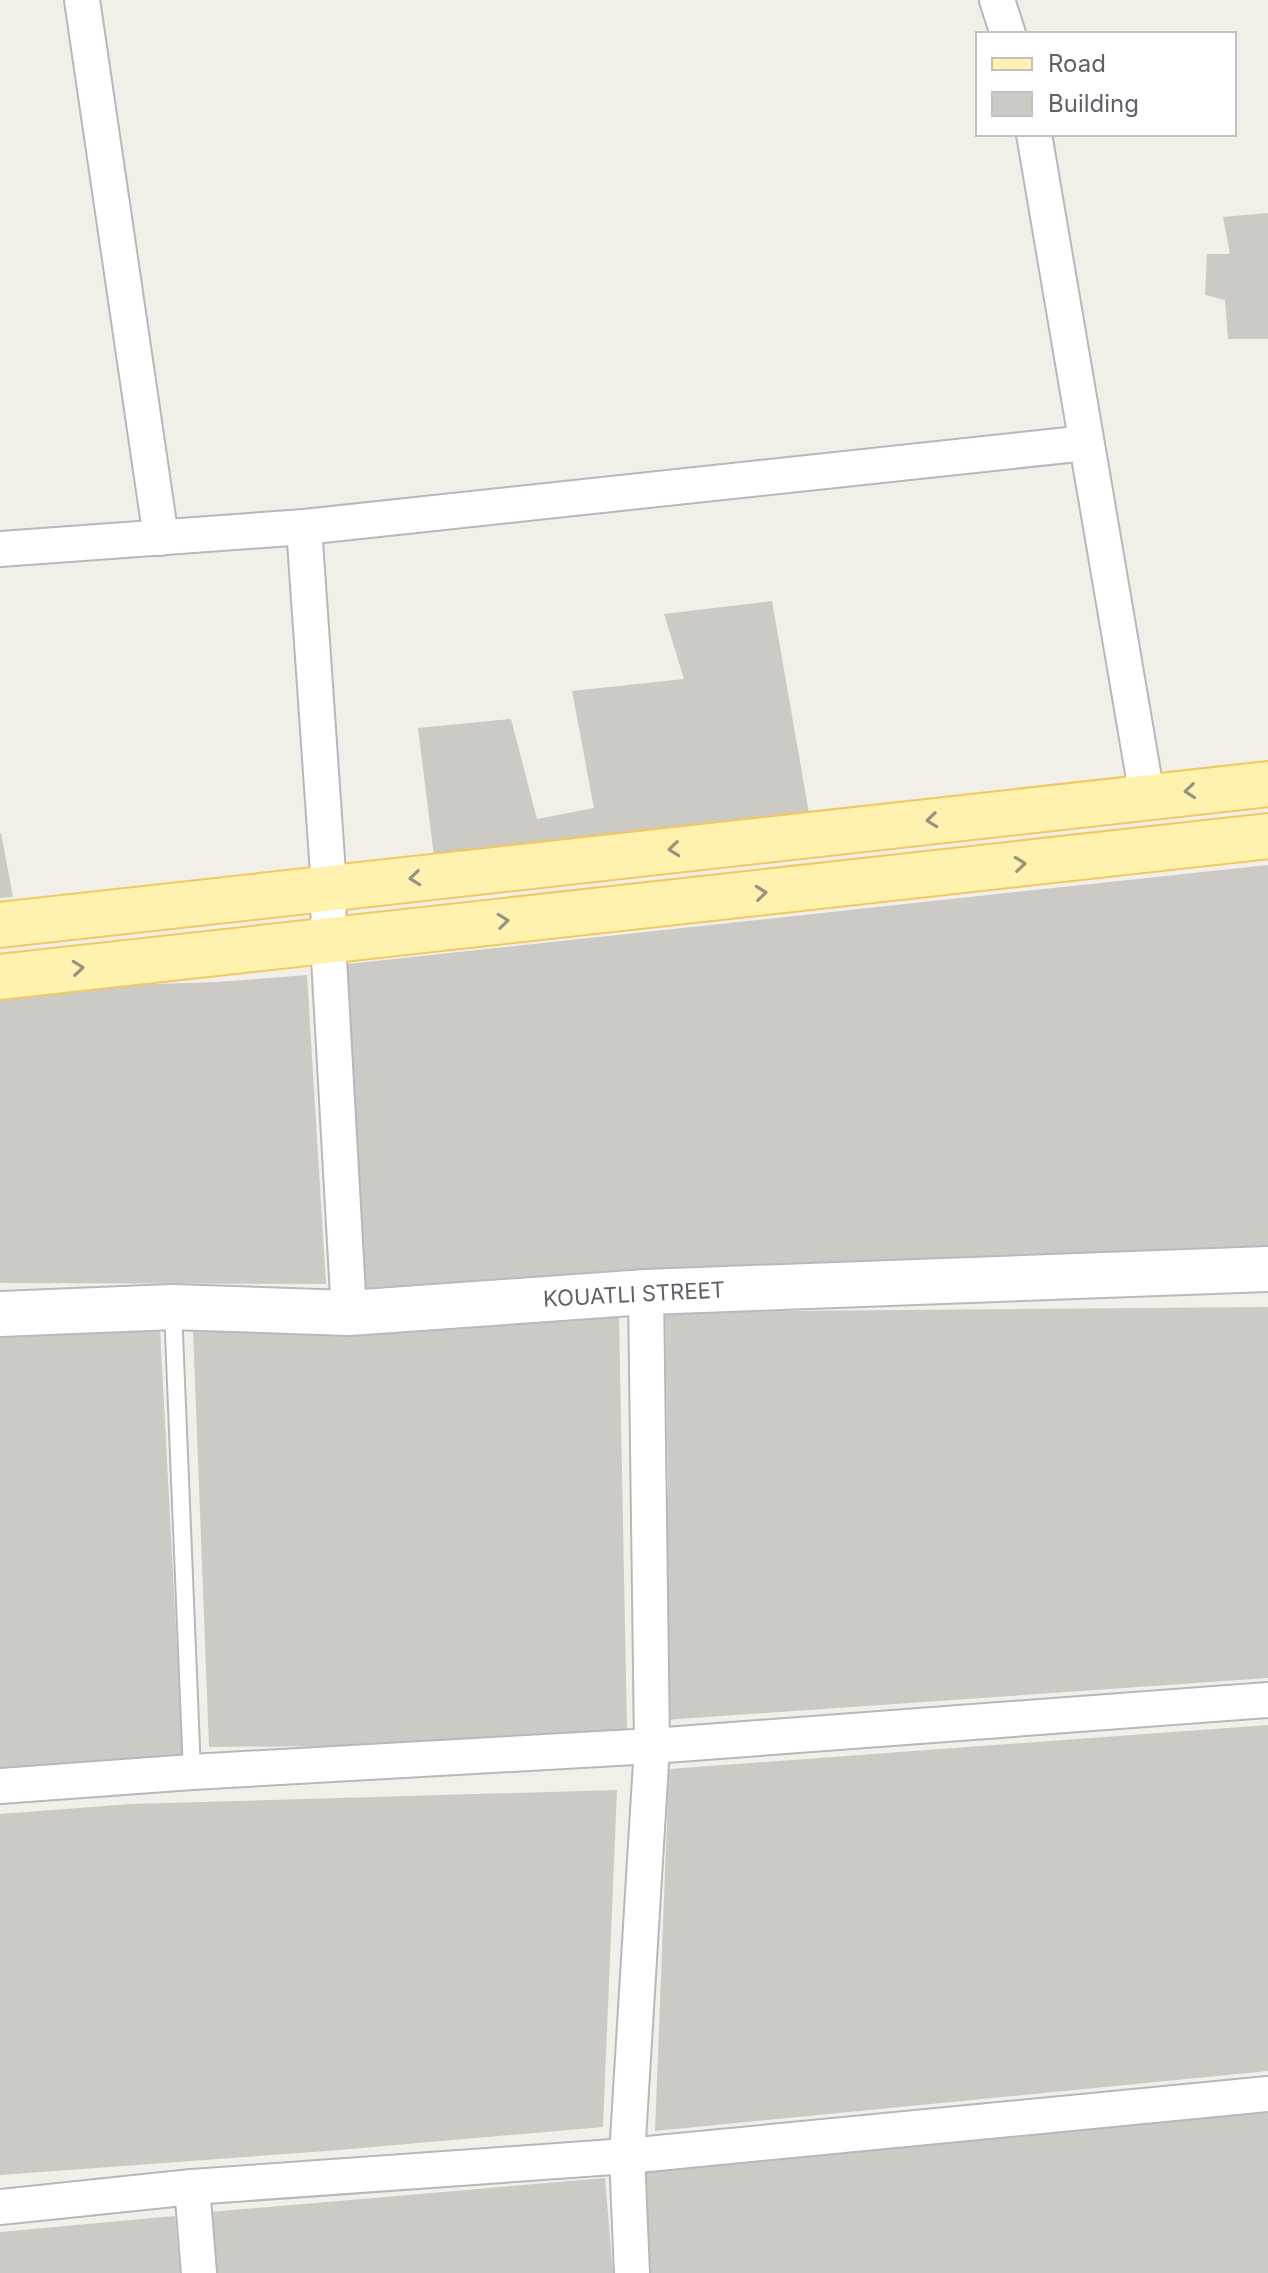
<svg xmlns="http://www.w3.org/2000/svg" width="1268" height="2273" font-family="Inter,sans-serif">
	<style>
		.building { fill: #cccac5 }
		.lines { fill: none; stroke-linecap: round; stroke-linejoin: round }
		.lane-casing { stroke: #b5b8bc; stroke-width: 20 }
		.street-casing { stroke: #b5b8bc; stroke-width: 38 }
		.secondary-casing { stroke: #b6babf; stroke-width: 48 }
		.primary-casing { stroke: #f2c960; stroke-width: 48 }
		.lane { stroke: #fff; stroke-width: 16 }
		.street { stroke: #fff; stroke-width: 34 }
		.secondary { stroke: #fff; stroke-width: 44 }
		.primary { stroke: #fff2af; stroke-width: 44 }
		.oneway { stroke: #979581 }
		.labels { text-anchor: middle; stroke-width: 6; stroke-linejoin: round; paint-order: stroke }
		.street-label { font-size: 22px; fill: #5f6368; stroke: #fff }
	</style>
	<rect width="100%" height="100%" fill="#f1efe8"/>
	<g class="building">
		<path d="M1268,213V339H1228L1225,300L1205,295L1207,254H1230L1223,217Z"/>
		<path d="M772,601L810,819L434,856L418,728L511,719L537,819L594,808L572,691L684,679L664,614Z"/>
		<path d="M0,833H1L13,897L0,898Z"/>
		<path d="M1268,865V1247L561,1275L365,1289L347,964Z"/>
		<path d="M307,975L326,1284L0,1283V989L218,982Z"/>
		<path d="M1268,1307V1678L651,1721L668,1485L665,1312Z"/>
		<path d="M619,1315L627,1730L563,1739L452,1745L209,1747L193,1330L353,1333Z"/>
		<path d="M0,1328L160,1329L183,1761L0,1773Z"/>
		<path d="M1268,1725V2071L655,2131L669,1769Z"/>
		<path d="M617,1790L603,2127L327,2151L0,2175V1814L131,1804Z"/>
		<path d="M1268,2106V2273H651L641,2161Z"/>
		<path d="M605,2178L613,2273H215L210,2212Z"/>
		<path d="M175,2216L180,2273H0V2232Z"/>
	</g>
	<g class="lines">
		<g class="lane-casing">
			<path id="lane" d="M173,1309L192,1772"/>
		</g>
		<g class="street-casing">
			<g id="street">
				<path d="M82,0L161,538"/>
				<path d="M997,0L1008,34"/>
				<path d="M1034,134L1147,796"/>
				<path d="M304,527L329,888L328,941L349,1313"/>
				<path d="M0,549L304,527L1086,443"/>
				<path d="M0,1786L192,1772L652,1746L1268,1700"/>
				<path d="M192,2187L199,2273"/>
				<path d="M0,2207L192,2187L627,2156L1268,2094"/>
				<path d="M632,2273L627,2156L652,1746L646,1292"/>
			</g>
		</g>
		<g class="secondary-casing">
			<path id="secondary" d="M0,1314L172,1307L349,1313L646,1292L1268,1269"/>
		</g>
		<g class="primary-casing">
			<g id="primary">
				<path d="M0,925L1268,784"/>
				<path d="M0,977L1268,836"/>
			</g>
		</g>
		<use href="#lane" class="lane"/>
		<use href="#street" class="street"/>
		<use href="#secondary" class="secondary"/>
		<use href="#primary" class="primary"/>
	</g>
	<defs><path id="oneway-chevron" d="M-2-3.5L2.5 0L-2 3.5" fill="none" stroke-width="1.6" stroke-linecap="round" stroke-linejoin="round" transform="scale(2)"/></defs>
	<g class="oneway">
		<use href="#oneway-chevron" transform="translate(1190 791) rotate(175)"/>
		<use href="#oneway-chevron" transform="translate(932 820) rotate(174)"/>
		<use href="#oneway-chevron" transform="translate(674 849) rotate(174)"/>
		<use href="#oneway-chevron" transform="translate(1020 864) rotate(-6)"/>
		<use href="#oneway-chevron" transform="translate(415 878) rotate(174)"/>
		<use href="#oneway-chevron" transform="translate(761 893) rotate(-6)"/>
		<use href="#oneway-chevron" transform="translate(503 921) rotate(-6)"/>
		<use href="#oneway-chevron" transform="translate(78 968) rotate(-6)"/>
	</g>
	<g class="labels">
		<g class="street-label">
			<text transform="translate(634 1294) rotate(-3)" y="8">KOUATLI STREET</text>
		</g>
	</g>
	<rect x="976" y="32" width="260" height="104" fill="#ffffff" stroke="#bfc1c3" stroke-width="2"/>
	<rect x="992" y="58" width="40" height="12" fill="#fff2af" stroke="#bfc1c3" stroke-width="2"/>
	<text x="1048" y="72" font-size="24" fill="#5f6368">Road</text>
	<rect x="992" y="92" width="40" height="24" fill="#cccac5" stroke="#bfc1c3" stroke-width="2"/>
	<text x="1048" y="112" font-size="24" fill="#5f6368">Building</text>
</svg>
